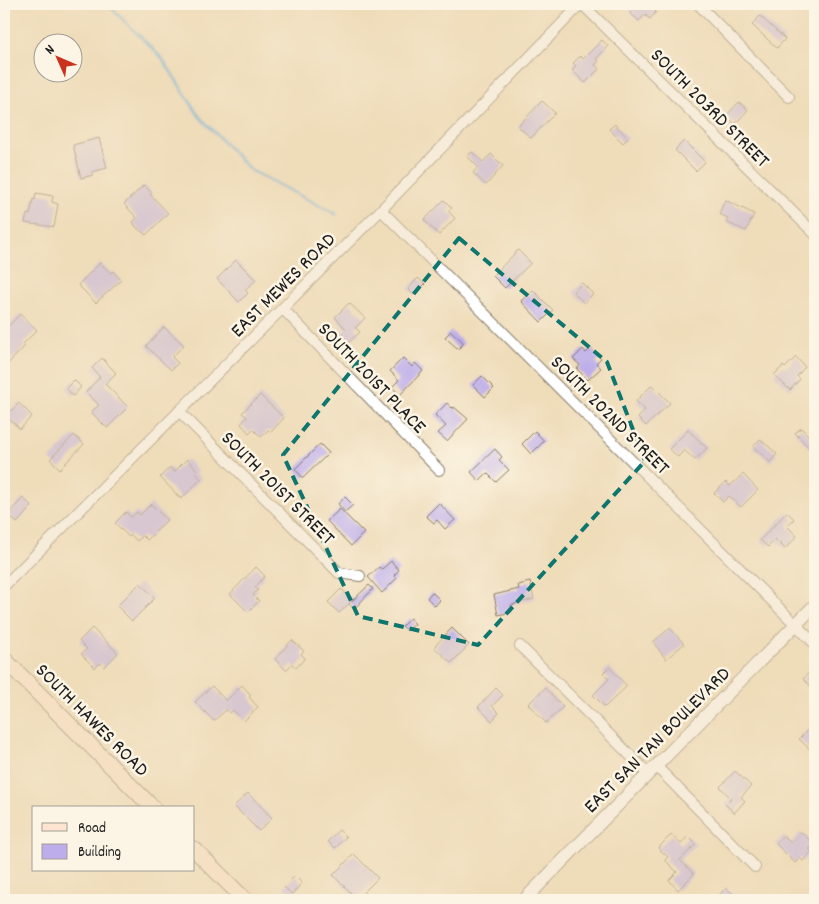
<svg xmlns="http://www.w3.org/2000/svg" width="819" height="904" font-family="Dekko,sans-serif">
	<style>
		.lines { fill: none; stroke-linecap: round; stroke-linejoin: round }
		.stream { stroke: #68aede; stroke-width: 3 }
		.building { fill: #bdadea }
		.minor-casing { stroke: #867c6a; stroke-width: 12 }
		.tertiary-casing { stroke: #867c6a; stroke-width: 14 }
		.secondary-casing { stroke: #867c6a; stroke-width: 17 }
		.minor { stroke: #fff; stroke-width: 10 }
		.tertiary { stroke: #fff; stroke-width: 12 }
		.secondary { stroke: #fde4d1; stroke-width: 15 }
		.marked { fill: none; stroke: #0f766e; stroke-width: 4; stroke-dasharray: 10 6; stroke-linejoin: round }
		.labels { text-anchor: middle; stroke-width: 5; stroke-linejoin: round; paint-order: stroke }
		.street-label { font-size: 20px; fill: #1c1c1c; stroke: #fcf5e5 }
	</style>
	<rect width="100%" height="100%" fill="#fcf5e5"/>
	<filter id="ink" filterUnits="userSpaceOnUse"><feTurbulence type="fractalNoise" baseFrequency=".02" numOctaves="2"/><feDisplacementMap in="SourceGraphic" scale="10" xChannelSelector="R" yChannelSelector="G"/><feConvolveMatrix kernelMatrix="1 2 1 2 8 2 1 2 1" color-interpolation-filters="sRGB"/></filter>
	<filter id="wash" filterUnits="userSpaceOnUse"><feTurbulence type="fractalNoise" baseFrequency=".0096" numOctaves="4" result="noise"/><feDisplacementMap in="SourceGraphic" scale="20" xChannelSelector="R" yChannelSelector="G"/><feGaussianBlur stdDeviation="1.12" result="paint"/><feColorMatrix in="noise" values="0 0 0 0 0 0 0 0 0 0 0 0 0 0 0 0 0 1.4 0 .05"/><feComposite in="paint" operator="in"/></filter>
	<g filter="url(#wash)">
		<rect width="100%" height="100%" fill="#efdcb9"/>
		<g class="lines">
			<path class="stream" d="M107,4L162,58L199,116L250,170L336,214"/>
		</g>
		<g id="blocks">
			<g class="building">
				<path d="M638,4H647L656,12L650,19L645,15L639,21L630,13Z"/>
				<path d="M760,16L785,39L777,48L752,25Z"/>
				<path d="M602,40L608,46L596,59L599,61L595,65L599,69L585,83L572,70L576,66L573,63L580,56L583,59Z"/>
				<path d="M542,101L555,113L531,138L518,126Z"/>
				<path d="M739,102L748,110L735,124L726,116Z"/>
				<path d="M615,124L628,138L623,143L609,129Z"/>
				<path d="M99,138L107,168L92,172L93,175L81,178L73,145Z"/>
				<path d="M684,141L705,162L696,171L675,150Z"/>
				<path d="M472,152L483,162L491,154L503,166L486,185L473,173L478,167L467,156Z"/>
				<path d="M144,185L152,193L150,194L168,213L146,235L136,227L133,222L137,218L124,204Z"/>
				<path d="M36,193L53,196L52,202L58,204L54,227L25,223L27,214L30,215L33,199L35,200Z"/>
				<path d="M444,200L452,208L448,211L455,218L439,235L424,220Z"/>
				<path d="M725,200L754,214L746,231L726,222L728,218L719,214Z"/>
				<path d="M518,250L531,263L505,288L493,276Z"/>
				<path d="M236,260L256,280L245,290L248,293L239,302L217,279Z"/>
				<path d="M100,263L111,273L113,271L121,280L96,303L78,285Z"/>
				<path d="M418,278L425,284L414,295L408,289Z"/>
				<path d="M582,283L593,294L584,303L573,292Z"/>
				<path d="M533,290L553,310L541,322L521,301Z"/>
				<path d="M349,303L365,318L355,328L360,332L348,343L340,335L346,329L335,317Z"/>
				<path d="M20,314L37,330L23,344L25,346L4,368V331Z"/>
				<path d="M164,327L184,345L172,357L178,363L171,370L146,346Z"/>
				<path d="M451,331L464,343L458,349L445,337Z"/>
				<path d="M591,348L601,358L596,363L601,368L588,380L577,369L580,365L573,359L583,349L586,353Z"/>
				<path d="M796,357L805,367L797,376L800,379L790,390L774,375L783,366L785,368Z"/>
				<path d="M102,358L116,373L105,384L128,407L107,428L91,412L99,405L86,392L100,377L92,368Z"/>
				<path d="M403,358L412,367L415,363L423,371L400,395L392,387L399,380L390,371Z"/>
				<path d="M482,376L494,388L485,397L473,385Z"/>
				<path d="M74,380L81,387L73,396L66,388Z"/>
				<path d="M652,385L670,403L646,426L638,418L645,410L636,401Z"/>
				<path d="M260,395L284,418L271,432L268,430L261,437L253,429L249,433L241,424L247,417L242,413Z"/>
				<path d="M19,403L32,416L20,429L6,416Z"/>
				<path d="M447,403L453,409L454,407L468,419L447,441L438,433L446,426L435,415Z"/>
				<path d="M801,428L815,442V454L795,433Z"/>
				<path d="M688,430L707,448L695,460L684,450L678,457L669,449Z"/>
				<path d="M535,431L544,441L531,454L522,444Z"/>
				<path d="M74,435L84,444L60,469L50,459Z"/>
				<path d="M760,439L777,454L770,462L753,447Z"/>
				<path d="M320,444L329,453L303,478L295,469Z"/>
				<path d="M495,449L502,457L499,460L509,470L496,482L487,473L479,481L471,472Z"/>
				<path d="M187,459L198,471L196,473L201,479L181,499L160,477L170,467L174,472Z"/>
				<path d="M743,474L758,490L741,507L729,496L723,502L714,493L726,482L730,486Z"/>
				<path d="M345,497L353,505L345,512L338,504Z"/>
				<path d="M23,498L32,506L17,523L8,514Z"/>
				<path d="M439,503L455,520L445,529L437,520L434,523L426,516Z"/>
				<path d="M151,504L167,520L147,540L143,536L137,541L131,535L129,537L115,523L126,512L131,517L137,512L140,515Z"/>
				<path d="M340,509L364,533L351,546L327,521Z"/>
				<path d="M787,512L794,519L787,526L797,536L785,549L775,539L768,547L760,540Z"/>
				<path d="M391,561L399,570L394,575L397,578L382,593L368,577L379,567L382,569Z"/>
				<path d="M256,567L265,576L255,587L258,590L253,595L259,601L248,612L230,594Z"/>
				<path d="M530,582L534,599L511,605L512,612L498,615L494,595L519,589L518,585Z"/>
				<path d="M140,583L155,598L132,621L117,606Z"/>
				<path d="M369,585L373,589L354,609L349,604Z"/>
				<path d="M341,589L353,600L339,613L328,602Z"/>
				<path d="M432,592L440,600L435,606L427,598Z"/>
				<path d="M410,618L415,624L407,631L402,626Z"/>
				<path d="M92,628L118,653L104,667L100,663L95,668L81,654L87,649L79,641Z"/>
				<path d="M452,628L469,645L451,663L434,647Z"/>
				<path d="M670,628L684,644L666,659L653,642Z"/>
				<path d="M292,640L304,651L301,654L305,658L296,668L292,664L286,670L275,659Z"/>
				<path d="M815,666V690L803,679Z"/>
				<path d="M609,667L627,686L605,707L593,695L609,679L603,673Z"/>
				<path d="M242,685L251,695L249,697L258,707L244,721L233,710L230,713L226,710L214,721L195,702L212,686L226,701Z"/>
				<path d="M496,688L503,695L492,706L499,713L492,721L478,707Z"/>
				<path d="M545,688L563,707L546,723L528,704Z"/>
				<path d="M815,722V746L811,750L799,739Z"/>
				<path d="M735,771L751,786L741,797L745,801L734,813L725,804L731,798L720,787Z"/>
				<path d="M248,793L272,818L259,831L234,806Z"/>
				<path d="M339,830L346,837L335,848L328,841Z"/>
				<path d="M801,832L814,844L809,849L812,851L803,861L800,858L795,863L776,844L783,836L791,843Z"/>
				<path d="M671,835L681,844L688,836L696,844L680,860L694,874L678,890L669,880L677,872L665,860L668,857L658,848Z"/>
				<path d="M354,854L378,878L357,899L333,875Z"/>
				<path d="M295,876L302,883L292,894L284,887Z"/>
				<path d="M726,888L740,900H722L718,896Z"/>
			</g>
		</g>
	</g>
	<g filter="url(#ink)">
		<use href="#blocks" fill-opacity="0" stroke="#867c6a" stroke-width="1"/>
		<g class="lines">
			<g class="minor-casing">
				<g id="minor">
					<path d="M582,4L815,234"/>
					<path d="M698,4L789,97"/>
					<path d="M381,210L815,644"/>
					<path d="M283,309L439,470"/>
					<path d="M179,411L339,573L360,576"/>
					<path d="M4,586L381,210L581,4"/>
					<path d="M520,646L649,774"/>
					<path d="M656,766L755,867"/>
				</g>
			</g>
			<g class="tertiary-casing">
				<path id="tertiary" d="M524,900L815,605"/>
			</g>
			<g class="secondary-casing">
				<g id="secondary">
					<path d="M4,659L153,808"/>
					<path d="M194,849L245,900"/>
				</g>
			</g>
			<use href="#minor" class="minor"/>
			<use href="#tertiary" class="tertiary"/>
			<use href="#secondary" class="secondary"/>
		</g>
	</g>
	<path d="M0 0H819V904H0ZM459,238L607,362L645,461L478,645L358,616L283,455Z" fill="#efdcb9" fill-opacity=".55" fill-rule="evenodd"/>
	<path class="marked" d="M459,238L607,362L645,461L478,645L358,616L283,455Z"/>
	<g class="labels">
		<g class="street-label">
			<text transform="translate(711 107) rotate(45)" y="7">SOUTH 203RD STREET</text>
			<text transform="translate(282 284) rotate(-45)" y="7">EAST MEWES ROAD</text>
			<text transform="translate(373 377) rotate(46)" y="7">SOUTH 201ST PLACE</text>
			<text transform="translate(611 414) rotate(45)" y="7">SOUTH 202ND STREET</text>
			<text transform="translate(279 487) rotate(45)" y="7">SOUTH 201ST STREET</text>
			<text transform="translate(93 719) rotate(45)" y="7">SOUTH HAWES ROAD</text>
			<text transform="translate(656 739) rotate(-45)" y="7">EAST SAN TAN BOULEVARD</text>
		</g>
	</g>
	<rect width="819" height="904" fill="none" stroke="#fcf5e5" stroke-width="20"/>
	<rect x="32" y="806" width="162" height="65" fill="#fcf5e5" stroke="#a29e95"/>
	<rect x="42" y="823" width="25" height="8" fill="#fde4d1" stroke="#a29e95"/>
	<text x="78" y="832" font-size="15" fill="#1c1c1c">Road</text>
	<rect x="42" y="844" width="25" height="15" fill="#bdadea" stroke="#a29e95"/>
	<text x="78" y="856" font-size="15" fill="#1c1c1c">Building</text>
	<g transform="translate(58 58) rotate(315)"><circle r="24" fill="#fcf5e5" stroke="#a29e95"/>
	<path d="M0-4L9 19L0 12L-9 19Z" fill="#c8321e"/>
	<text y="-8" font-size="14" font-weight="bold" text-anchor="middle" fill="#1c1c1c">N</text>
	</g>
</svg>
